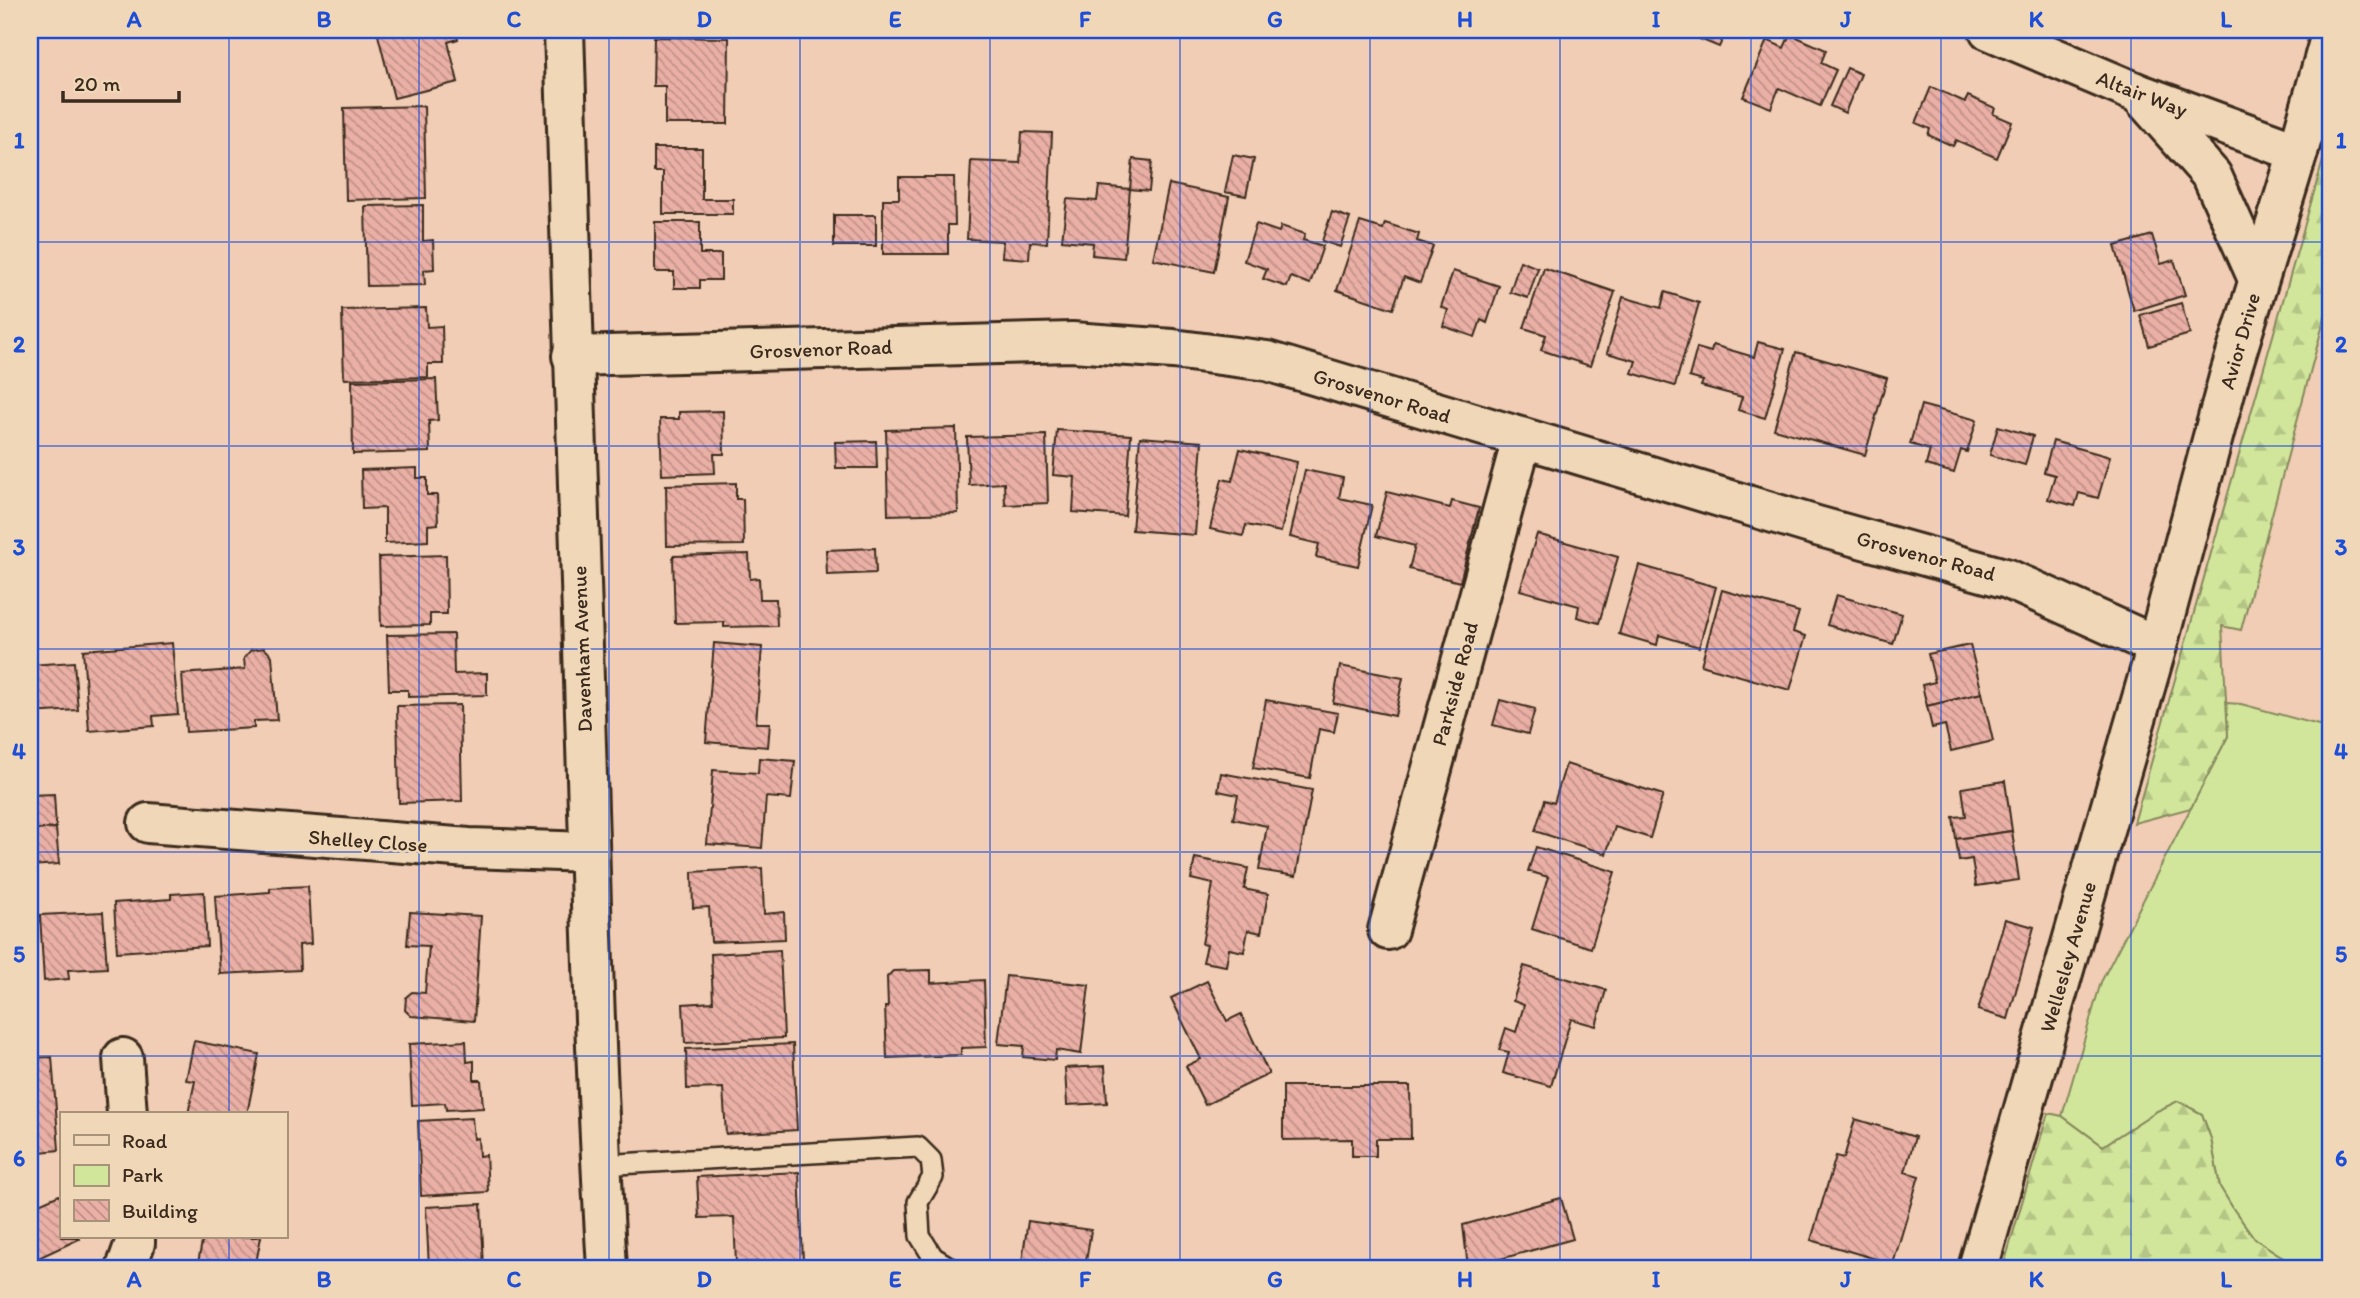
<svg xmlns="http://www.w3.org/2000/svg" width="2360" height="1298" font-family="Itim,sans-serif">
	<style>
		.green { fill: #d1e69b; stroke: #86885c; stroke-width: 2 }
		.forest { fill: url(#forest-firs); stroke: #86885c; stroke-width: 2 }
		.building { fill: url(#building-back-hatch); stroke: #3b2a1e; stroke-width: 2 }
		.lines { fill: none; stroke-linecap: round; stroke-linejoin: round }
		.lane-casing { stroke: #3b2a1e; stroke-width: 24 }
		.street-casing { stroke: #3b2a1e; stroke-width: 44 }
		.lane { stroke: #efd7b7; stroke-width: 19 }
		.street { stroke: #efd7b7; stroke-width: 38 }
		.grid { fill: none; stroke: #1d4ed8; stroke-width: 2; stroke-opacity: 0.55 }
		.labels { text-anchor: middle; stroke-width: 5; stroke-linejoin: round; paint-order: stroke }
		.street-label { font-size: 21px; fill: #3b2a1e; stroke: #efd7b7 }
		.neatline { fill: none; stroke: #1d4ed8; stroke-width: 2.5 }
		.grid-label { font-size: 23px; text-anchor: middle; font-weight: bold; fill: #1d4ed8 }
	</style>
	<defs>
		<pattern id="forest-firs" width="22" height="20" patternUnits="userSpaceOnUse" patternTransform="scale(1.75)"><rect width="22" height="20" fill="#d1e69b"/><path d="M5 1l3.5 6h-7zM16 11l3.5 6h-7z" fill="#b4c585"/></pattern>
		<pattern id="building-back-hatch" width="6" height="6" patternUnits="userSpaceOnUse" patternTransform="scale(1.75)"><rect width="6" height="6" fill="#eab0a6"/><path d="M-1 5l2 2M0 0l6 6M5-1l2 2" fill="none" stroke="#bf8f87"/></pattern>
	</defs>
	<rect width="100%" height="100%" fill="#f0cdb4"/>
	<filter id="ink" filterUnits="userSpaceOnUse"><feTurbulence type="fractalNoise" baseFrequency=".0143" numOctaves="2"/><feDisplacementMap in="SourceGraphic" scale="14" xChannelSelector="R" yChannelSelector="G"/><feConvolveMatrix kernelMatrix="1 2 1 2 8 2 1 2 1" color-interpolation-filters="sRGB"/></filter>
	<g filter="url(#ink)">
		<path class="green" d="M2226,703L2241,704L2330,728V1268H2291L2281,1256L2255,1239L2234,1210L2220,1187L2211,1139L2202,1114L2178,1101L2155,1112L2103,1146L2062,1116L2101,982L2228,736Z"/>
		<g class="forest">
			<path d="M2330,136V298L2241,630L2222,626L2228,736L2191,808L2134,823Z"/>
			<path d="M2178,1101L2202,1114L2211,1139L2220,1187L2234,1210L2255,1239L2281,1256L2291,1268H2003L2048,1113L2062,1116L2103,1146L2155,1112Z"/>
		</g>
		<g class="building">
			<path d="M399,30H456L458,39L448,42L458,82L394,98L378,35Z"/>
			<rect x="664" y="30" width="79" height="4"/>
			<path d="M1678,30H1727L1719,47Z"/>
			<path d="M1790,34L1826,50L1821,63L1836,70L1820,106L1779,88L1771,108L1743,97L1767,40L1784,48Z"/>
			<path d="M654,37L729,38L728,124H665V86H653Z"/>
			<path d="M1847,68L1861,74L1845,113L1830,106Z"/>
			<path d="M1931,87L1965,102L1968,96L1995,108L1993,114L2012,122L1997,158L1956,140L1953,146L1928,135L1930,129L1916,123Z"/>
			<path d="M424,106L426,198L346,200L344,108Z"/>
			<path d="M1022,132L1052,133L1047,243L1030,242L1029,259L1002,257L1003,241L967,239L971,161L1020,163Z"/>
			<path d="M654,148H702V199H733V214H663V172H654Z"/>
			<path d="M1233,155L1254,159L1246,196L1225,192Z"/>
			<path d="M1133,159L1152,161L1149,191L1130,189Z"/>
			<path d="M899,177H954L955,225H948V254H883V199H899Z"/>
			<path d="M1169,184L1229,197L1214,272L1153,259Z"/>
			<path d="M1099,186L1130,189L1124,258L1092,255L1093,243L1062,240L1067,199L1097,201Z"/>
			<path d="M423,205V241L433,240L434,269L424,270L425,285L367,286L365,206Z"/>
			<path d="M1332,212L1350,218L1340,247L1322,241Z"/>
			<rect x="834" y="215" width="42" height="31"/>
			<path d="M655,222H700V254H721V280H700V288H674V272H655Z"/>
			<path d="M1360,222L1383,229L1385,223L1419,234L1417,241L1433,246L1420,283L1404,277L1393,309L1337,290Z"/>
			<path d="M1256,224L1279,232L1281,226L1305,234L1303,240L1323,246L1310,284L1291,277L1287,287L1263,279L1267,269L1244,261Z"/>
			<path d="M2152,235L2161,264L2174,260L2185,295L2134,311L2115,246Z"/>
			<path d="M1520,261L1538,268L1528,298L1510,292Z"/>
			<path d="M1544,268L1615,292L1590,366L1541,350L1546,335L1524,328Z"/>
			<path d="M1453,271L1499,286L1487,323L1481,320L1475,337L1443,326L1448,310L1441,307Z"/>
			<path d="M1665,292L1699,303L1675,386L1632,373L1636,361L1607,353L1623,297L1661,308Z"/>
			<path d="M2181,303L2190,334L2149,346L2140,315Z"/>
			<path d="M426,308L427,327L442,326L443,364H428V377L344,379L342,310Z"/>
			<path d="M1758,342L1785,349L1765,418L1738,410L1742,397L1701,386L1703,381L1689,377L1697,348L1711,352L1713,345L1754,357Z"/>
			<path d="M1796,352L1887,378L1865,455L1774,429Z"/>
			<path d="M436,379L438,420L429,421L430,452L353,454L352,381Z"/>
			<path d="M1921,405L1977,420L1967,452L1961,450L1954,473L1926,465L1930,450L1910,444Z"/>
			<path d="M723,411L724,454H714L715,473L662,475L660,419H679V412Z"/>
			<path d="M1998,426L2033,436L2025,465L1990,455Z"/>
			<path d="M956,428L958,513L888,515L886,430Z"/>
			<path d="M1057,430L1131,435L1125,516L1073,512L1075,477L1053,475Z"/>
			<path d="M1046,435L1048,503L1005,505L1004,483L969,485L967,437Z"/>
			<path d="M1140,437L1202,442L1195,535L1132,530Z"/>
			<path d="M876,441L877,468H836L835,442Z"/>
			<path d="M2053,441L2110,457L2098,498L2079,493L2075,506L2048,499L2055,475L2044,472Z"/>
			<path d="M1240,449L1297,462L1281,532L1246,525L1243,536L1210,529L1222,479L1232,481Z"/>
			<path d="M417,468V478H427V495H437L438,524L428,525V541L385,543V508L362,509L361,470Z"/>
			<path d="M1305,470L1343,478L1339,498L1372,505L1358,566L1316,557L1319,544L1290,537Z"/>
			<path d="M736,483V499H743L744,545L667,546L666,485Z"/>
			<path d="M1387,492L1450,508L1452,501L1479,508L1460,582L1409,569L1415,546L1376,536Z"/>
			<path d="M1537,534L1618,557L1599,623L1577,617L1579,606L1520,590Z"/>
			<path d="M875,548L876,573L827,575L826,550Z"/>
			<path d="M749,554L750,579L759,578L760,599H776L777,626L724,627V622L675,623L673,556Z"/>
			<path d="M446,555L447,614H430V625L381,626L379,557Z"/>
			<path d="M1639,565L1716,587L1699,647L1659,635L1657,645L1619,634Z"/>
			<path d="M1722,590L1799,612L1793,632L1806,636L1790,690L1701,665Z"/>
			<path d="M1836,595L1902,614L1893,644L1827,625Z"/>
			<path d="M453,634L454,674L487,673V695L408,697V690H389L387,635Z"/>
			<path d="M172,643L178,714L153,716L154,726L89,731L83,650Z"/>
			<path d="M714,643L762,647L756,723H770L768,747L706,742Z"/>
			<path d="M1970,645L1982,693L1927,706L1922,685L1935,682L1928,654Z"/>
			<path d="M264,648L272,656L277,720L254,721V728L186,732L182,674L245,669L244,658L251,650Z"/>
			<path d="M74,662L78,710L30,713V665Z"/>
			<path d="M1340,666L1403,678L1395,716L1333,703Z"/>
			<path d="M1982,693L1993,741L1951,751L1945,725L1932,728L1927,706Z"/>
			<path d="M1266,700L1338,713L1334,732L1319,729L1310,778L1253,768Z"/>
			<path d="M1500,700L1535,709L1528,734L1493,725Z"/>
			<path d="M460,705L462,801L399,803L397,706Z"/>
			<path d="M759,758L795,761L791,799L766,797L762,848L707,844L713,770L758,773Z"/>
			<path d="M1566,764L1663,795L1650,838L1615,827L1606,854L1535,831L1545,800L1554,803Z"/>
			<path d="M1221,773L1312,790L1296,876L1259,870L1267,826L1233,819L1238,795L1218,791Z"/>
			<path d="M2005,781L2012,831L1956,839L1953,817L1966,816L1962,788Z"/>
			<path d="M54,794L56,828L30,830V795Z"/>
			<path d="M56,828L59,864L30,866V830Z"/>
			<path d="M2012,831L2019,880L1976,886L1972,859L1959,861L1956,839Z"/>
			<path d="M1536,847L1615,872L1591,948L1532,929L1548,877L1528,871Z"/>
			<path d="M1195,858L1248,868L1244,889L1268,894L1261,933L1248,930L1244,952L1229,949L1226,966L1203,962L1207,945L1202,944L1213,884L1191,879Z"/>
			<path d="M762,868L764,914L784,912L785,939L711,942L709,907L693,908L692,872Z"/>
			<path d="M308,886L311,944L299,945L300,970L220,974L215,896L270,892V888Z"/>
			<path d="M204,892L207,946L117,952L114,903L171,899V894Z"/>
			<path d="M103,912L107,968L68,970L69,979L44,981L40,915Z"/>
			<path d="M410,912L481,916L474,1021L411,1016L405,1010L406,997L412,992L425,993L429,946L407,945Z"/>
			<path d="M2005,919L2034,927L2008,1019L1978,1010Z"/>
			<path d="M780,950L784,1038L685,1043L683,1004L713,1002L711,954Z"/>
			<path d="M1524,966L1606,990L1596,1026L1571,1019L1551,1086L1503,1073L1509,1052L1499,1050L1506,1028L1516,1032L1524,1005L1513,1001Z"/>
			<path d="M931,970V983L984,980L986,1047L961,1048V1055L887,1058L885,1007H888L887,977L893,971Z"/>
			<path d="M1006,976L1089,985L1081,1054L1056,1050L1055,1060L1023,1057L1024,1046L998,1044Z"/>
			<path d="M1207,981L1227,1021L1241,1014L1269,1074L1205,1105L1186,1066L1201,1059L1171,998Z"/>
			<path d="M194,1041L259,1054L247,1114H188L195,1081L186,1080Z"/>
			<path d="M466,1041L467,1062L474,1061V1080H481L483,1108L446,1110L445,1103L412,1105L409,1044Z"/>
			<path d="M793,1044L797,1130L726,1134L723,1088L687,1089L686,1049Z"/>
			<path d="M52,1057L59,1150L30,1153V1058Z"/>
			<path d="M1105,1066L1107,1103L1067,1105L1065,1068Z"/>
			<path d="M1283,1086H1410L1411,1139H1376V1156H1352V1139L1283,1140Z"/>
			<path d="M472,1118L474,1139L478,1138L479,1156L486,1155L488,1192L421,1196L418,1121Z"/>
			<path d="M1855,1119L1915,1137L1905,1172L1919,1176L1893,1264L1811,1240L1836,1156L1844,1158Z"/>
			<path d="M799,1172L803,1260L736,1263L734,1217L699,1218L697,1177Z"/>
			<path d="M59,1195L61,1200V1237H78L79,1239L30,1262V1208Z"/>
			<path d="M1561,1198L1573,1239L1482,1264L1484,1268H1468L1463,1225Z"/>
			<path d="M481,1204L484,1268H429L426,1207Z"/>
			<path d="M1028,1221L1091,1230L1085,1268H1021Z"/>
			<path d="M200,1237H261L255,1268H197L203,1237Z"/>
		</g>
		<g class="lines">
			<g class="lane-casing">
				<path id="lane" d="M601,1165L918,1147L931,1160L933,1177L918,1202L920,1236L933,1257L946,1265"/>
			</g>
			<g class="street-casing">
				<g id="street">
					<path d="M564,30C570,279 578,528 587,777C592,941 597,1105 607,1268"/>
					<path d="M1989,30L2140,94L2298,152"/>
					<path d="M2143,98L2212,176L2258,279"/>
					<path d="M572,356L1072,342L1173,349L1267,361L1817,526L2008,579L2157,646"/>
					<path d="M148,823L469,848L589,852"/>
					<path d="M1388,930L1522,439"/>
					<path d="M123,1058L127,1114"/>
					<path d="M126,1268L135,1243V1237"/>
					<path d="M1978,1268L2157,646L2229,377L2298,152L2330,38"/>
				</g>
			</g>
			<use href="#lane" class="lane"/>
			<use href="#street" class="street"/>
		</g>
	</g>
	<path class="grid" d="M229,30V1114M419,30V1268M609,30V1268M800,30V1268M990,30V1268M1180,30V1268M1370,30V1268M1560,30V1268M1751,30V1268M1941,30V1268M2131,30V1268M30,242H2330M30,446H2330M30,649H2330M30,852H2330M30,1056H2330M229,1237V1268"/>
	<g class="labels">
		<g class="street-label">
			<text transform="translate(2142 94) rotate(21)" y="7">Altair Way</text>
			<text transform="translate(2240 341) rotate(-74)" y="7">Avior Drive</text>
			<text transform="translate(821 349) rotate(-2)" y="7">Grosvenor Road</text>
			<text transform="translate(1382 396) rotate(17)" y="7">Grosvenor Road</text>
			<text transform="translate(1926 556) rotate(15)" y="7">Grosvenor Road</text>
			<text transform="translate(582 649) rotate(-92)" y="7">Davenham Avenue</text>
			<text transform="translate(1455 684) rotate(-75)" y="7">Parkside Road</text>
			<text transform="translate(368 841) rotate(4)" y="7">Shelley Close</text>
			<text transform="translate(2068 957) rotate(-74)" y="7">Wellesley Avenue</text>
		</g>
	</g>
	<rect width="2360" height="1298" fill="none" stroke="#efd7b7" stroke-width="77"/>
	<rect x="60" y="1112" width="228" height="126" fill="#efd7b7" stroke="#a7927a" stroke-width="2"/>
	<rect x="74" y="1135" width="35" height="10" fill="#efd7b7" stroke="#a7927a" stroke-width="2"/>
	<text x="122" y="1148" font-size="21" fill="#3b2a1e">Road</text>
	<rect x="74" y="1165" width="35" height="21" fill="#d1e69b" stroke="#a7927a" stroke-width="2"/>
	<text x="122" y="1182" font-size="21" fill="#3b2a1e">Park</text>
	<rect x="74" y="1200" width="35" height="21" fill="url(#building-back-hatch)" stroke="#a7927a" stroke-width="2"/>
	<text x="122" y="1218" font-size="21" fill="#3b2a1e">Building</text>
	<path d="M63 91v10h116v-10" fill="none" stroke="#3b2a1e" stroke-width="3.5"/>
	<text x="74" y="91" font-size="21" fill="#3b2a1e" stroke="#efd7b7" stroke-width="5" paint-order="stroke">20 m</text>
	<rect x="38" y="38" width="2284" height="1222" class="neatline"/>
	<g class="grid-label">
		<text x="134" y="27">A</text>
		<text x="324" y="27">B</text>
		<text x="514" y="27">C</text>
		<text x="704" y="27">D</text>
		<text x="895" y="27">E</text>
		<text x="1085" y="27">F</text>
		<text x="1275" y="27">G</text>
		<text x="1465" y="27">H</text>
		<text x="1656" y="27">I</text>
		<text x="1846" y="27">J</text>
		<text x="2036" y="27">K</text>
		<text x="2226" y="27">L</text>
		<text x="19" y="148">1</text>
		<text x="2341" y="148">1</text>
		<text x="19" y="352">2</text>
		<text x="2341" y="352">2</text>
		<text x="19" y="555">3</text>
		<text x="2341" y="555">3</text>
		<text x="19" y="759">4</text>
		<text x="2341" y="759">4</text>
		<text x="19" y="962">5</text>
		<text x="2341" y="962">5</text>
		<text x="19" y="1166">6</text>
		<text x="2341" y="1166">6</text>
		<text x="134" y="1287">A</text>
		<text x="324" y="1287">B</text>
		<text x="514" y="1287">C</text>
		<text x="704" y="1287">D</text>
		<text x="895" y="1287">E</text>
		<text x="1085" y="1287">F</text>
		<text x="1275" y="1287">G</text>
		<text x="1465" y="1287">H</text>
		<text x="1656" y="1287">I</text>
		<text x="1846" y="1287">J</text>
		<text x="2036" y="1287">K</text>
		<text x="2226" y="1287">L</text>
	</g>
</svg>
